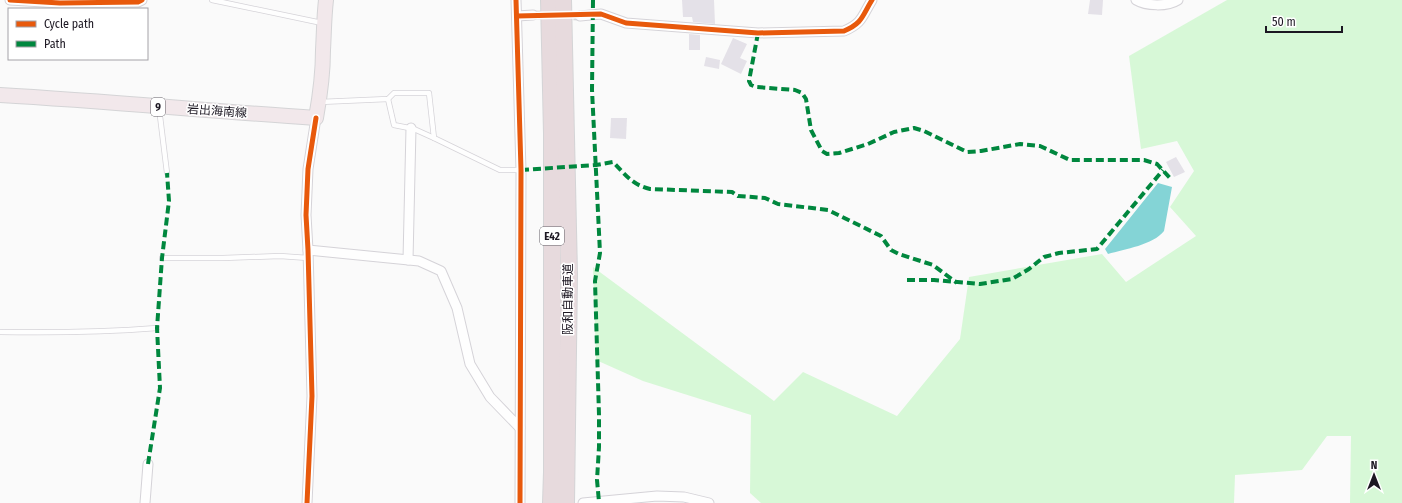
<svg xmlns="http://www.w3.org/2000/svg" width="1402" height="503" font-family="'Fira Sans Condensed','Noto Sans JP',sans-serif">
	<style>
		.green { fill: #d7f8d7 }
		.water { fill: #84d4d6 }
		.building { fill: #e4e1e8 }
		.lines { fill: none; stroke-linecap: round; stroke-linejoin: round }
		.minor-tunnel { stroke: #d9d8da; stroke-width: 9; stroke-dasharray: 9 4.5; stroke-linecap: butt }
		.service-casing { stroke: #d5d3d8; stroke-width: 6 }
		.minor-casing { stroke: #d5d3d8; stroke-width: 11 }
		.primary-casing { stroke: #d4d4d6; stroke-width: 16 }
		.motorway-casing { stroke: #d4d4d6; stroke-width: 18 }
		.service { stroke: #fefefe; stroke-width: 4.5 }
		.minor { stroke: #fefefe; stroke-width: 9 }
		.primary { stroke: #f2e8eb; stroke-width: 14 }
		.motorway { stroke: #e7dadd; stroke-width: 16 }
		.quiet { stroke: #00873e; stroke-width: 4; stroke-dasharray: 8 4; stroke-linecap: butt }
		.cycleway-casing { stroke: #fff; stroke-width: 8 }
		.cycleway { stroke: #e8590c; stroke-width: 5 }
		.labels { text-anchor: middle; stroke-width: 3; stroke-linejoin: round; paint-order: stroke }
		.shield { fill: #fff; stroke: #605d64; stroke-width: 1 }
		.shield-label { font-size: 11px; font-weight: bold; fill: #1c1722 }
		.street-label { font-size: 12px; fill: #1c1722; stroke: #fff }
	</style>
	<rect width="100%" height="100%" fill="#fafafa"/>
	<path class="green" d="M1227,0H1402V503H1350L1351,436H1327L1302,470L1235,475L1234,503H761L750,493L751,415L643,381L596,360L593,267L774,401L803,372L897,416L960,339L969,277L1102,254L1126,282L1196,236L1170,207L1194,171L1177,141L1141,149L1129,56Z"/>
	<path class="water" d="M1158,183L1172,187L1164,231C1153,245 1125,249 1108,254L1105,249Z"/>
	<g class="building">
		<path d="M682,0H714L715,24L693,22L692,17H683Z"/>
		<path d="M1090,0H1103L1102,15L1088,14Z"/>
		<path d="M689,34L700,35V50H689Z"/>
		<path d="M733,38L747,44L740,58L747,61L741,74L721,64Z"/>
		<path d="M706,57L720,60L719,69L704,66Z"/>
		<path d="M611,118H627L626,139L610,138Z"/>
		<path d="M1176,157L1185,172L1174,177L1166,162Z"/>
	</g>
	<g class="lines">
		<path class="minor-tunnel" d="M533,15L580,16"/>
		<g class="service-casing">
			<g id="service">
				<path d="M212,0L322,23"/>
				<path d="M388,99L394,125L414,129L434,138"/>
				<path d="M320,102L388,99L394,93H429L434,138L500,170H521"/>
				<path d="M159,108L167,173"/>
				<path d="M162,258H223L280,256L308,258"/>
				<path d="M0,332C53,333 105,332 157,328"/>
			</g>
		</g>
		<g class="minor-casing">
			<g id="minor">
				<path d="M10,0L60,3L138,2L142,0"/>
				<path d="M516,0L521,170L520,503"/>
				<path d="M1136,0C1146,6 1167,7 1178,0"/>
				<path d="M517,16L533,15"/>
				<path d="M580,16L601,14L626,23L758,33L844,31C863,23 862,16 872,0"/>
				<path d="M308,250L419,261L441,271L457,308L470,364L490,397L520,428"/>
				<path d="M408,260L411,128"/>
				<path d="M145,503L148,464"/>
				<path d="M307,503L312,396L308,250L306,215L308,169L316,118"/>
				<path d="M583,503L657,496L684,497L709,503"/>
			</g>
		</g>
		<g class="primary-casing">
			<path id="primary" d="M0,95C105,101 210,111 316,118C320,96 323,73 323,50C324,33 324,17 326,0"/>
		</g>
		<g class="motorway-casing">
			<g id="motorway">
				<path d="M549,0L552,134V472L551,503"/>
				<path d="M563,0L569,274L566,503"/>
			</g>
		</g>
		<use href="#service" class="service"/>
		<use href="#minor" class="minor"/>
		<use href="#primary" class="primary"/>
		<use href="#motorway" class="motorway"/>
		<g class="quiet">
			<path d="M593,0L592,90L600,253L595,281L599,415V447L597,480L599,502"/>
			<path d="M758,33L749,81L751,85L756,87L795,90L802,93L806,99L811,130L822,151L827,154L839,153L868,144L894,132L914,128L924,131L967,152L981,151L1020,144L1040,146L1070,160H1144L1157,164L1170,178"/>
			<path d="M521,170L596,165L613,162C625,174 632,185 650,189L732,192L738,196L765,198L778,204L828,210L881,236L891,250L899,254L933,265L957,283"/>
			<path d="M907,280H934L980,284L1012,279L1029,269L1044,257L1059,253L1097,249L1163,170"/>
			<path d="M148,464L160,388L157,328L162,258L169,201L167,173"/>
		</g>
		<g class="cycleway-casing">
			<g id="cycleway">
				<path d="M10,0L60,3L138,2L142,0"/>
				<path d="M516,0L521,170L520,503"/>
				<path d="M517,16L601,14L626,23L758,33L844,31C863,23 862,16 872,0"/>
				<path d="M307,503L312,396L308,250L306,215L308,169L316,118"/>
			</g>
		</g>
		<use href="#cycleway" class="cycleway"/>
	</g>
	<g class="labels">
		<g class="shield">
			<rect x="151" y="98" width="14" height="18" rx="3"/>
			<rect x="540" y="227" width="24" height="18" rx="3"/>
		</g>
		<g class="shield-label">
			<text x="158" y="111">9</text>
			<text x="552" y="240">E42</text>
		</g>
		<g class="street-label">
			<text transform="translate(217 111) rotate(4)" y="4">岩出海南線</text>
			<text transform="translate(568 299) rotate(-90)" y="4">阪和自動車道</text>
		</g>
	</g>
	<rect x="8" y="8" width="140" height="52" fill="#ffffff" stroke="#a4a2a7"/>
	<rect x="16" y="21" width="20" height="6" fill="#e8590c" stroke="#a4a2a7"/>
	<text x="44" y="28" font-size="12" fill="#1c1722">Cycle path</text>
	<rect x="16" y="41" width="20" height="6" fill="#00873e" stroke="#a4a2a7"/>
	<text x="44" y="48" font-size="12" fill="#1c1722">Path</text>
	<g transform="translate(1374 475)" stroke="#ffffff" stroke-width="3" paint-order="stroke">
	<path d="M0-3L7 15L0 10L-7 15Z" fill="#1c1722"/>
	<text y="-6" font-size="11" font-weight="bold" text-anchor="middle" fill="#1c1722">N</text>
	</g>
	<path d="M1266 26v6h76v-6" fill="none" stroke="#1c1722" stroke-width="2"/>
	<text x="1272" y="26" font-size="12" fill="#1c1722" stroke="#ffffff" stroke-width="3" paint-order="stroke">50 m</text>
</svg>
